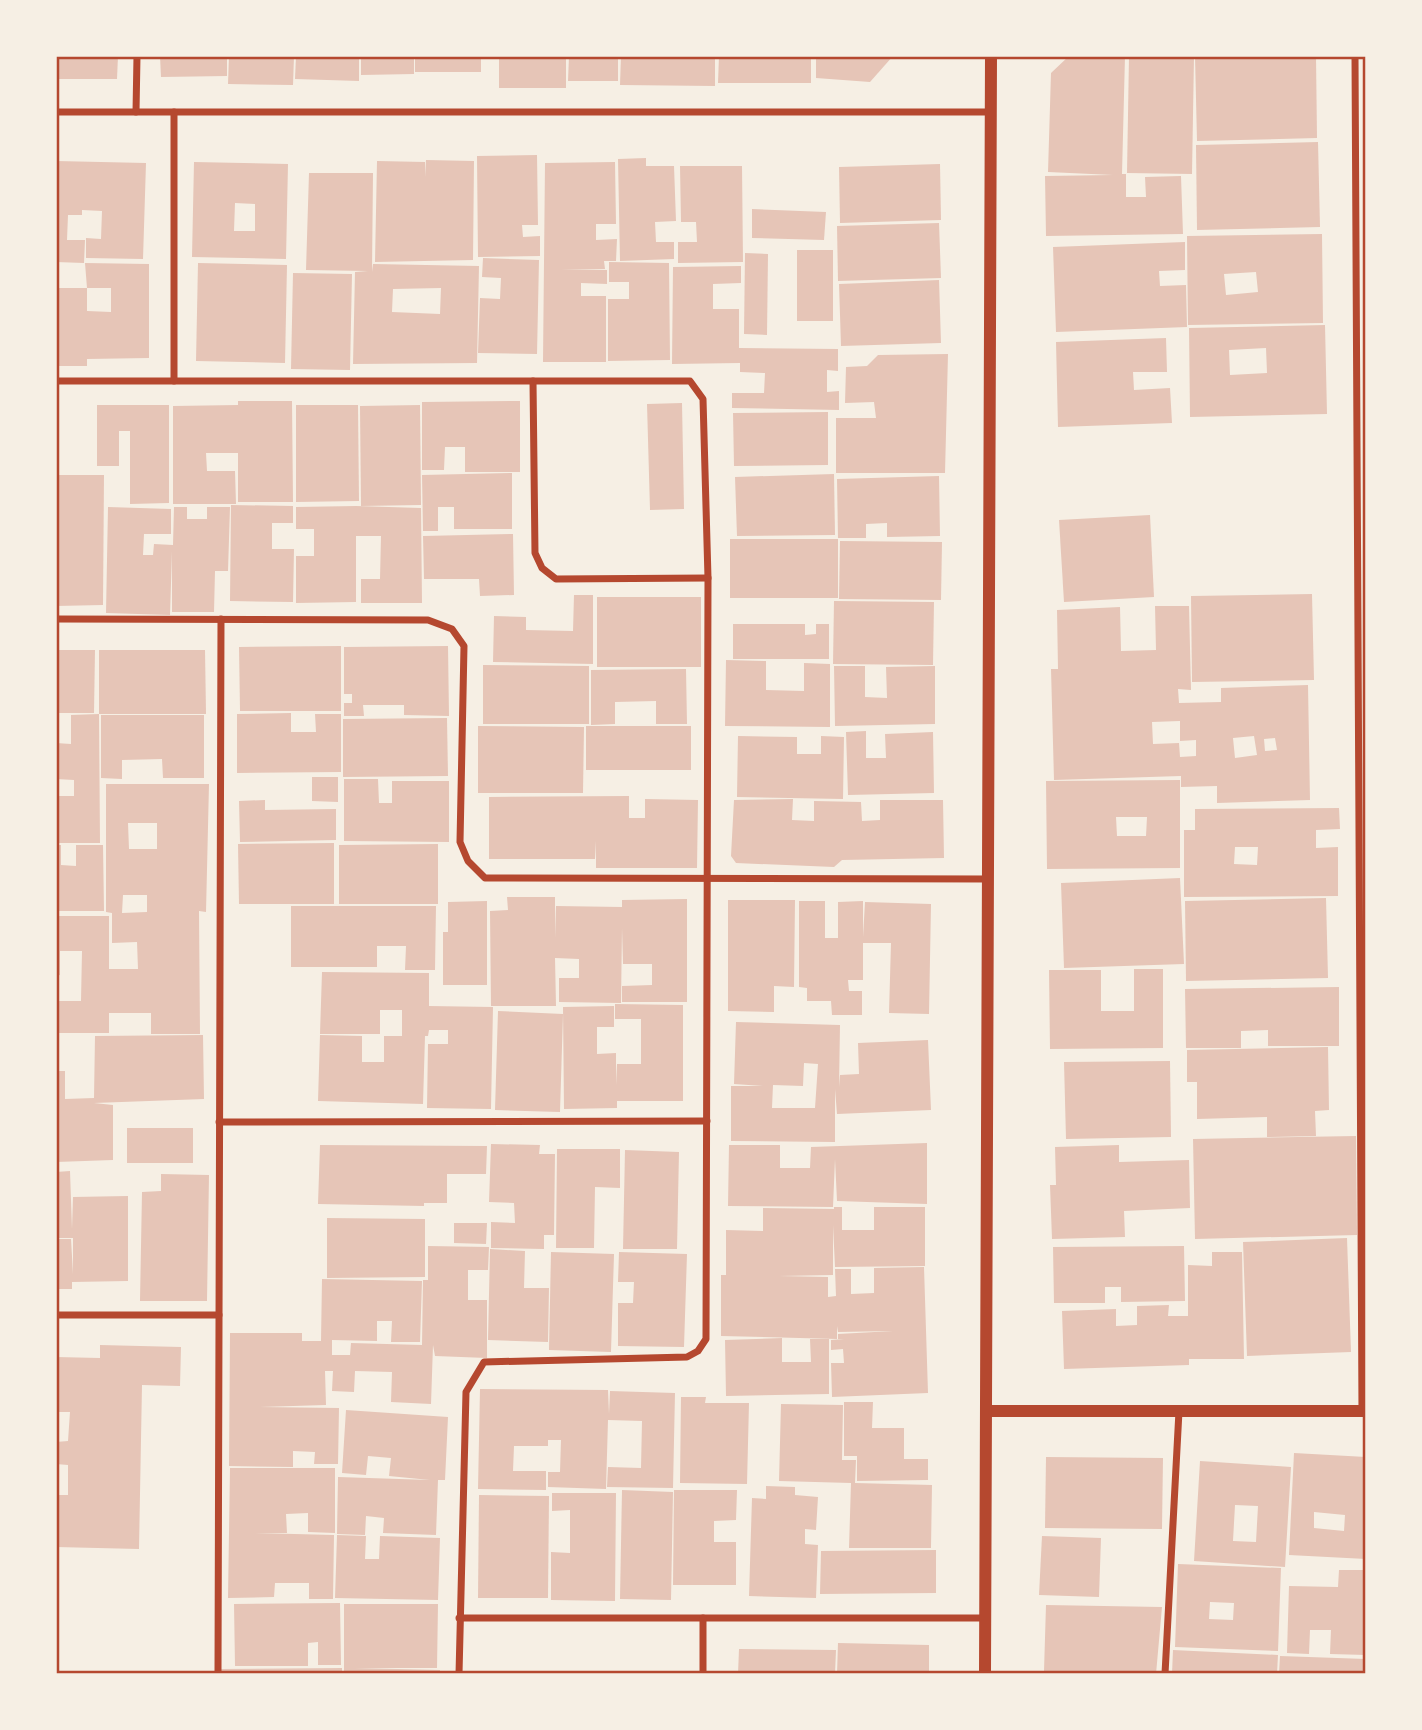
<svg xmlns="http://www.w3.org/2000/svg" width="1422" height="1730" font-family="'Source Sans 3',sans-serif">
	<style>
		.building { fill: #e6c5b7; fill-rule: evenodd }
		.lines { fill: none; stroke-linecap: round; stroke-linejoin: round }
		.minor { stroke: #b5482f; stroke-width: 7 }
		.tertiary { stroke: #b5482f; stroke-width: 12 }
		.neatline { fill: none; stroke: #b5482f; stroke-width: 2.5 }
	</style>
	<rect width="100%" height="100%" fill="#f6efe4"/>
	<g class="building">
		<path d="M56,56H118L117,79H56Z"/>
		<path d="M160,56H227V76L161,77Z"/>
		<path d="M229,56H294L293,85L228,84Z"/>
		<path d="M296,56H359V81L295,79Z"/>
		<path d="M361,56H414V74L361,75Z"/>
		<rect x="415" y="56" width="66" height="16"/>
		<rect x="499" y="56" width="67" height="32"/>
		<path d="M569,56H618V81H568Z"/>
		<path d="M621,56H715V86L620,85Z"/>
		<path d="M719,56H811V83H718Z"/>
		<path d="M816,56H893L870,82L816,78Z"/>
		<path d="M1069,56H1125L1122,174H1126V197H1146L1145,177L1181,176L1183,234L1046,236L1045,176L1113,175L1048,172L1051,73Z"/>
		<path d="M1129,56H1194L1192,174L1127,173Z"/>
		<path d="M1195,56H1316L1317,138L1197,141Z"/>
		<path d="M1318,142L1320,227L1197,230L1196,145Z"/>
		<path d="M537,155L538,225H522L523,237L540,236V256L478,257L477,156Z"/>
		<path d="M646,158V166H674L676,221L655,222L656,242H674V259L620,261L618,159Z"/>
		<path d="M426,160L474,161L473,260L375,262L377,161L425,162V177Z"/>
		<path d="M56,161L146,163L143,259L86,258V238L101,239L102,211L82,210V215H68L67,240H85L84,263L56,262Z"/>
		<path d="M194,162L288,164L286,259L192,257ZM235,203L255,204V231H234Z"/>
		<path d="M615,162L616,224H596V240L617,239L616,261H604L605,269H561L607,270V284L581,283V296H606V362H543L545,163Z"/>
		<path d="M940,164L941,220L840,223L839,167Z"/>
		<path d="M680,166H742L743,262L678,263V242H697L696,222H681Z"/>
		<path d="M309,173H373L372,272L373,264L479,266L477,363L353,364L355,272L368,271L306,270ZM441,288L440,314L392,312L393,289Z"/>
		<path d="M752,209L826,212L824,240L752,238Z"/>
		<path d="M939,223L941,278L838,281L837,226Z"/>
		<path d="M1322,234L1323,323L1188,325L1187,236ZM1256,272L1258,292L1226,295L1224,274Z"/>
		<path d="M1185,242V270L1159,271L1160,286L1186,285L1187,327L1056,332L1053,247Z"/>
		<rect x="797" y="250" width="36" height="71"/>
		<path d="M745,253L768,254L767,335L744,334Z"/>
		<path d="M483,258L539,260L537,354L478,353L480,298L500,299L501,278L482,277Z"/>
		<path d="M609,262L669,263L670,360L608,361V299H629V282H609Z"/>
		<path d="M85,263L149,264V358L87,359V366H56V288H87V311L111,312V288H87Z"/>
		<path d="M198,263L287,265L285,363L196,361Z"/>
		<path d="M741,266V283L713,284V309H739V348L838,349V371L827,370V392L839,391V410L732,408V393H764L765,373L740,372V363L672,364L673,267Z"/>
		<path d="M293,273L352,274L350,370L291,369Z"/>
		<path d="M939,280L941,343L841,346L839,284Z"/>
		<path d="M1325,325L1327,414L1190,417L1189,328ZM1266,348L1267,373L1230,375L1229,350Z"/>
		<path d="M1166,338L1167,372H1133L1134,390L1170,388L1172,423L1058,427L1056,342Z"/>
		<path d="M948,354L945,473H836V418H876L874,402L845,403L846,367L867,366L878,355Z"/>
		<path d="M238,401H292L293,502H238V453H206L207,471H235L236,504H173V406L238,405Z"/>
		<path d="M520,401V472H465V447H445L444,470H422V402Z"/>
		<path d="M682,403L684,509L650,510L647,404Z"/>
		<path d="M97,405H169V503L130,504V431H119V466H97Z"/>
		<path d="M296,405H358L359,501L296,502Z"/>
		<path d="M420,405L421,505L361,506L360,406Z"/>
		<path d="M828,412V465L734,466L733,413Z"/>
		<path d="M512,473V529H454V507H438V531H423L422,475Z"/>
		<path d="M834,474L835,535L737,536L735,477Z"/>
		<path d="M56,475H104L103,605L56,606Z"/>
		<path d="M939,476L940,536L887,537V523L866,524V538H838L837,479Z"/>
		<path d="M231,505L293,506V523H272V549H294L293,602L230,601Z"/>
		<path d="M356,506L421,508L422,603H361V579H380L381,536H356V602L296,603V556H314V529H296V507Z"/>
		<path d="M108,507L171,509V534H144L143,555H153L154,544L173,545L174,507H187V519H207V507H230L228,571H215L214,612H172V551L170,615L106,613Z"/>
		<path d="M1150,515L1154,597L1064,602L1059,520Z"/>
		<path d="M513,534L514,595L480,596L479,579H424L423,536Z"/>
		<rect x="730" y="539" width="108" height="59"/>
		<path d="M840,541L942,542L941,600L839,599Z"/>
		<path d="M1312,594L1314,680L1192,682L1191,596Z"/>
		<path d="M574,595H593V664L493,662L494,616L526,617V630L573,631Z"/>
		<rect x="597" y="597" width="104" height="70"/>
		<path d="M834,601L934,602L933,665L833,664Z"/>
		<path d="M1155,606H1189L1191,690L1178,689L1179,703L1221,702V688L1308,685L1310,800L1217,803V786L1181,787V776L1054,780L1051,669H1058L1057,610L1120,607L1121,651L1156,650ZM1180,721V741L1196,740V756L1180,757L1179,743L1153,744L1152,722ZM1254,736L1257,755L1235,758L1233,738ZM1275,738L1277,750L1265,751L1264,739Z"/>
		<path d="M733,624H805V635L816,634V624H829V659H733Z"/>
		<path d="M341,646V711H240L239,647Z"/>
		<path d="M448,646L449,716L404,715V705H363L364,716H344V703H352V694H344V647Z"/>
		<path d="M56,650H95L94,713H56Z"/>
		<path d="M99,650H205L206,714H99Z"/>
		<path d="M726,660L766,661V690L804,691V663L830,664V727L725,726Z"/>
		<path d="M483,665L589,666V724H483Z"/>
		<path d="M834,666H865V697L887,698L886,667L935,666V724L835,726Z"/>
		<path d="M686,669L687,724H656V701L615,702V724L591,725V670Z"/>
		<path d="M291,713V732H316L315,714H341V772L237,773V714Z"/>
		<path d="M99,714L100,843H56V796H74V780L56,779V743L71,744V715Z"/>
		<path d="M101,715H204V778H163L162,759L122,760V779L101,778Z"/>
		<path d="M447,718L448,776L343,777V719Z"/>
		<path d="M478,726L584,727L583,793H478Z"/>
		<rect x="586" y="726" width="105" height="44"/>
		<path d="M866,731V758H886L885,734L933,732L934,793L848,795L846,732Z"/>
		<path d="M738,736L797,737V754H821V736L844,737L843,799L737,797Z"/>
		<path d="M312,777H338V802L312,801Z"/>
		<path d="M344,779H378L379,803H392V781H449V842L344,841Z"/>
		<path d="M1180,780V868L1047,869L1046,781ZM1116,817H1147L1146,836H1117Z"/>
		<path d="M106,784H209L206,912L199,911L200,1034H151V1013H109V1033H56V1001H81L82,951H60V975L56,976V916H109V969H138L137,942L112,943V913L106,912ZM128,823H157V849H129ZM123,895H147V912L122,913Z"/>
		<path d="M629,796V818H645V799L698,800L697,868H596V841L595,859H489V797Z"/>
		<path d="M793,799L792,820L814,821V801L861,802L862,821L880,820V800H943L944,858L842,860L834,867L736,863L731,856L734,800Z"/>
		<path d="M265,800V810L336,809V840L240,842L239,801Z"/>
		<path d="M1339,808L1340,829L1316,830V848L1338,847V896L1184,897V830H1195V809ZM1235,847H1258L1257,865L1234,864Z"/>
		<path d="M334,843V904H239L238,844Z"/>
		<path d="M438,844V904H339V845Z"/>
		<path d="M56,845H61V865L76,866V845H103L104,911H56Z"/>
		<path d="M1180,878L1184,964L1064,968L1061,883Z"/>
		<path d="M507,897H555V938L556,906L622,907V900L687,899V1002H622V986L652,985V964H623L622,928L621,1003L559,1002V978H579V959L555,958L556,1006H491L490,911L508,910Z"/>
		<path d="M1326,898L1328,978L1186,981L1185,901Z"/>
		<path d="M728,900H795L794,987L774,986V1012L728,1011Z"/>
		<path d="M487,901V985H443V932H448V902Z"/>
		<path d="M799,901H825V938H838V902L863,901V937L865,902L931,904L929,1014L889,1013L891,943H863V980H848L849,991H862V1015H832L831,1001H807V988L799,987Z"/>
		<path d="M291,906H436L435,970H405L406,946H377V967H291Z"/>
		<path d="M1134,969H1163V1048L1050,1049L1049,970H1101V1011H1134Z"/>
		<path d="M322,972L429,973V1006L493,1007L491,1109L427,1108L428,1044H448V1030H429L428,1036H425L423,1104L318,1101L320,1035L362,1036V1062H384V1036H402V1010H380V1034H320Z"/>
		<path d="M1339,987V1046H1268V1030L1241,1031V1048H1186L1185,989Z"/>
		<path d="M615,1004L683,1005V1101H617V1108L564,1109L563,1007L614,1006V1027H597V1054L616,1053V1085L617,1064H641V1019H615Z"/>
		<path d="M498,1011L563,1014L560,1112L495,1110Z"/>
		<path d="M736,1022L840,1025L839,1087L840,1075L859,1074L858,1043L928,1040L931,1110L837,1114L835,1089V1142L731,1141V1086H763L734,1084ZM804,1063L818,1064L815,1108H772L773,1085L803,1086Z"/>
		<path d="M203,1035L204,1099L94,1103L113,1105V1160L56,1162V1071H65V1099L94,1098L95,1036Z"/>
		<path d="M1328,1047L1329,1110L1315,1111L1316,1136L1267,1137V1117L1197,1119V1082H1187V1050Z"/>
		<path d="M1170,1061L1171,1137L1066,1139L1064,1062Z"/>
		<rect x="127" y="1128" width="66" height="35"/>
		<path d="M1356,1136L1357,1235L1195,1239L1193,1139Z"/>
		<path d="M927,1143V1204L837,1201L835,1159L833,1207L728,1206L729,1145H780V1168H810L811,1147Z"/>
		<path d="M491,1144L540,1145L539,1154H555L554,1235H544V1249L491,1248V1222L515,1223L514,1203L489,1202Z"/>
		<path d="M320,1145L487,1146L486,1174H447V1203H424V1206L318,1204Z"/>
		<path d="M1119,1145V1162L1189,1160L1190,1208L1124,1211L1125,1237L1052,1239L1050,1185H1056L1055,1147Z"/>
		<path d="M557,1149H620V1188L595,1187L594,1248H556Z"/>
		<path d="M625,1150L679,1152L677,1249H623Z"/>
		<path d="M70,1171L72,1229L73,1197L128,1196V1281L72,1282V1289H56V1239H71L73,1274V1238H56V1172Z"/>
		<path d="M161,1174L209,1175L207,1301H140L142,1192L161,1191Z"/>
		<path d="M834,1207H842V1230H874V1207H925V1266L835,1267L833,1225V1275L779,1276L828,1277V1297L836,1296L835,1269H851V1294L874,1293V1268L924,1267L928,1393L832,1397L831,1363H844L843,1349L831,1350V1340L844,1339H838V1334L893,1331L838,1332L837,1326V1339L721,1336V1275H726V1230L763,1231V1208L834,1209Z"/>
		<path d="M327,1218L425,1219V1277L327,1278Z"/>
		<path d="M454,1223H487L486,1244L454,1243Z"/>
		<path d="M1347,1238L1351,1352L1247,1356L1243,1242Z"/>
		<path d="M428,1246L489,1247L488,1270H468V1300H487V1358L435,1356L433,1345L431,1404L391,1402L392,1372L355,1371L354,1392L332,1391L333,1371H325L326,1405L260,1407L339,1408L338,1464H314L315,1452L293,1451V1467L229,1466L230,1333H302V1341H321L322,1279L422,1281L420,1342H391L392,1321H377V1341L332,1340V1355H350L351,1343L422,1345L423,1280H428Z"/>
		<path d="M1184,1246L1185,1301L1121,1302V1287H1105V1303H1054L1053,1247Z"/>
		<path d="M490,1249L525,1251L524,1288H549L548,1342L488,1340Z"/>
		<path d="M551,1252L614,1254L611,1352L549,1350Z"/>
		<path d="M619,1252L687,1254L684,1347L618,1346V1303H633L634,1282H618Z"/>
		<path d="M1212,1252H1242L1244,1359H1189V1365L1064,1369L1062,1311L1116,1309V1326L1137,1325V1306L1169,1305L1168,1316H1188V1265L1212,1266Z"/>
		<path d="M782,1338V1362H811L810,1339H829V1394L726,1396L725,1340Z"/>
		<path d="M100,1345L181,1347L180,1386L142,1385L139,1549L56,1547V1495H68V1465L56,1464V1442L68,1441L70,1412H56V1357L100,1358Z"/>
		<path d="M480,1389L608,1390L609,1414L610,1391L675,1393L673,1488L607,1487L608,1467L641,1468L642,1421L608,1420L606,1489L548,1487V1472H560L561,1440H548V1446H514L513,1471H546V1490L478,1489Z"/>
		<path d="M681,1397H706L705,1403H749L747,1484L680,1483Z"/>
		<path d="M844,1402H873L872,1428H904V1459H928V1480L857,1481V1456H844Z"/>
		<path d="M781,1404L843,1405L842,1460H856L855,1483L932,1485L931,1548H849L851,1483L779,1481Z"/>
		<path d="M346,1410L448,1417L445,1480H438L436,1535L383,1533L384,1518L366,1516L365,1535L337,1534L338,1477L430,1480L389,1476L391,1458L368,1456L366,1475L342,1473Z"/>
		<path d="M1294,1453L1366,1457V1559L1289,1555ZM1314,1512L1345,1515L1344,1531L1314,1528Z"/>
		<path d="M1046,1457L1163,1458L1162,1529L1045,1528Z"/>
		<path d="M1200,1461L1291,1467L1285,1567L1194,1561ZM1235,1505L1258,1506L1256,1542L1233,1541Z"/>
		<path d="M230,1468H335V1533L308,1532V1513L286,1514L287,1533H255L334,1535L333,1599H309V1583H275L274,1597L228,1598Z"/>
		<path d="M766,1486L795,1487V1495L818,1497L816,1530L805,1529V1544L818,1545L816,1598L749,1596L752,1498L766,1499Z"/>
		<path d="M622,1490L673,1492L671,1600L620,1599Z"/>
		<path d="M674,1490H737L736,1520L714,1521V1542H736V1585H673Z"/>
		<path d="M552,1493H616L615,1601L551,1600V1552L570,1553V1510L552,1511Z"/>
		<path d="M479,1495L549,1496L548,1598H478Z"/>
		<path d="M337,1535L366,1536L365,1559H379L380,1536L440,1538L438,1600L335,1598Z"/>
		<path d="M1042,1536L1101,1538L1099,1597L1039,1595Z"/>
		<path d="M936,1550V1593L820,1594L821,1551Z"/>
		<path d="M1178,1564L1281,1568L1278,1651L1175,1647ZM1210,1602L1234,1603L1233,1620L1209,1619Z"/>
		<path d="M1339,1570H1366V1655L1330,1654L1331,1630H1310L1309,1654L1287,1653L1289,1586L1338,1587Z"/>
		<path d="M340,1603L341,1665H318V1642L308,1643V1666H235L234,1604Z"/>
		<path d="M344,1604H438L437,1668H355L440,1670V1674H344Z"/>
		<path d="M1046,1605L1162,1607L1156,1674H1055V1671H1044Z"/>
		<path d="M838,1643L929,1645V1674H837Z"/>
		<path d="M739,1649L836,1650L835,1674H738Z"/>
		<path d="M1173,1650L1278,1655L1277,1674H1172Z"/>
		<path d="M1280,1656L1366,1659V1674H1279Z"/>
		<path d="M342,1668V1674H221V1669Z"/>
	</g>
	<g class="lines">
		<g class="minor">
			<path d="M1355,56L1362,1411"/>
			<path d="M56,112H991"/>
			<path d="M136,112L137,56"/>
			<path d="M56,381H690L703,399L708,578L706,1339L698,1351L687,1357L484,1362L466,1392L459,1674"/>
			<path d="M174,381V112"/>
			<path d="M533,381L535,553L542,568L556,579L708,578"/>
			<path d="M56,619L428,620L452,629L464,646L460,842L468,861L485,878L989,879"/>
			<path d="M219,1122L707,1121"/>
			<path d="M56,1315H219"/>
			<path d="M459,1618H986"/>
			<path d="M703,1618V1674"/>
			<path d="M218,1674L221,619"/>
			<path d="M1165,1674L1179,1411"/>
		</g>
		<g class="tertiary">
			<path d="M988,1411H1366"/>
			<path d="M985,1674L991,56"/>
		</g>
	</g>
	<rect width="1422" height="1730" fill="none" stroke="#f6efe4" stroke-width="116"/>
	<rect x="58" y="58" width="1306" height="1614" class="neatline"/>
</svg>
